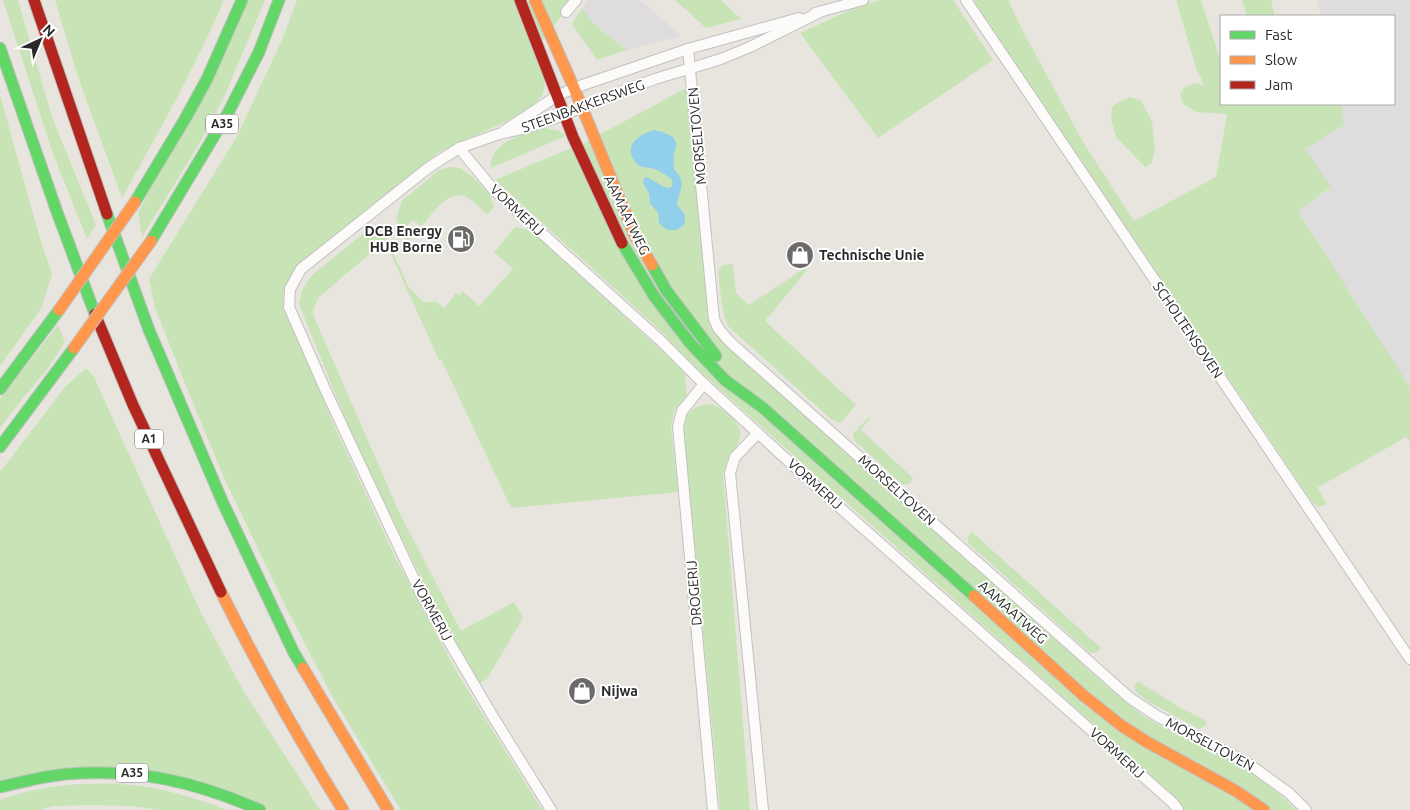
<svg xmlns="http://www.w3.org/2000/svg" width="1410" height="810" font-family="Ubuntu,sans-serif">
	<style>
		.industrial { fill: #dfdcde }
		.green { fill: #c8e4b7 }
		.water { fill: #92cfea }
		.lines { fill: none; stroke-linecap: round; stroke-linejoin: round }
		.street-casing { stroke: #c2c1c1; stroke-width: 12 }
		.fast-casing { stroke: #c2c1c1; stroke-width: 13 }
		.slow-casing { stroke: #c2c1c1; stroke-width: 13 }
		.jam-casing { stroke: #c2c1c1; stroke-width: 13 }
		.street { stroke: #fcfbfa; stroke-width: 10 }
		.fast { stroke: #63d668; stroke-width: 11 }
		.slow { stroke: #ff974d; stroke-width: 11 }
		.jam { stroke: #b3261e; stroke-width: 11 }
		.slow-bridge-casing { stroke: #c4c3c1; stroke-width: 13; stroke-linecap: butt }
		.slow-bridge { stroke: #ff974d; stroke-width: 11 }
		.labels { text-anchor: middle; stroke-width: 4; stroke-linejoin: round; paint-order: stroke }
		.shield { fill: #fff; stroke: #6a6a6a; stroke-width: 1 }
		.shield-label { font-size: 12px; font-weight: bold; fill: #2a2a2a }
		.street-label { font-size: 14px; fill: #2a2a2a; stroke: #fff }
		.poi-label { font-size: 14px; font-weight: bold; fill: #2a2a2a; stroke: #fff; text-anchor: start }
	</style>
	<rect width="100%" height="100%" fill="#e8e5df"/>
	<g class="industrial">
		<path d="M588,0H640L681,36L627,50L602,30L588,18L582,8Z"/>
		<path d="M1317,0H1410V387L1298,211L1331,188L1305,149L1344,125L1341,104H1394V16H1321Z"/>
	</g>
	<g class="green">
		<path d="M3,0H18L52,117L96,225L87,239L52,151Z"/>
		<path d="M55,0H224C195,68 158,133 122,198L78,77Z"/>
		<path d="M246,0H265L224,97L201,141L142,237L138,213Z"/>
		<path d="M297,0H574L533,52C539,64 549,81 542,95C530,118 462,138 437,154C424,163 411,175 399,185C375,204 352,223 328,243C315,255 297,267 287,282C283,289 283,296 285,304L332,421L395,557L459,676L542,810H401L374,766L331,694L285,605L224,478L186,386L155,308L149,279L236,138L282,40Z"/>
		<path d="M675,0H721L741,19L706,28Z"/>
		<path d="M881,0H953L993,60L878,138L800,33L861,5Z"/>
		<path d="M974,0H1008L1023,31L1083,142L1134,221L1216,177L1227,114L1197,112L1184,105L1180,95L1184,88L1194,83L1204,85L1196,68L1176,0H1201L1221,62V104H1341L1344,125L1305,149L1331,187L1298,211L1410,387V442L1406,437L1317,488L1327,504L1319,507L1313,503L977,8Z"/>
		<path d="M1242,0H1271L1275,16H1247Z"/>
		<path d="M582,8C593,26 610,37 627,50L597,60L572,24Z"/>
		<path d="M688,87L708,317L710,326L714,333L1108,687L1142,715L1176,734L1242,765L1283,797L1296,810H1185L1167,790L685,358L661,331L495,180L588,141Z"/>
		<path d="M0,95L41,242L52,274L42,307L0,366Z"/>
		<path d="M1130,97L1141,101L1152,121L1155,151L1151,164L1145,167L1116,137L1111,119L1112,108L1118,102Z"/>
		<path d="M545,128L560,131L566,136L491,168C489,141 524,134 545,128Z"/>
		<path d="M450,167L460,168L473,177L490,194L494,207L489,213L487,214C480,209 475,202 468,198C449,186 432,215 421,226L413,220L403,231L412,238L408,240L405,238L396,219L402,201L439,170Z"/>
		<path d="M515,227L530,230L547,245L679,367L685,375L687,395L674,411L671,426L678,492L511,508L441,359L439,360L385,241L319,297L312,312L399,512L461,631L514,602L523,618L487,679L479,684L444,624L376,486L347,423L299,304C301,292 304,285 312,275L370,228L384,233L409,288L424,302H437L444,308L456,293L459,296L463,291L479,306L513,269L494,252Z"/>
		<path d="M733,264L736,293L749,305L805,268L807,270L765,321L856,405L841,423L832,420L728,326L725,319L722,306L718,271L722,265Z"/>
		<path d="M58,325L65,342L46,371L23,398L0,428V399Z"/>
		<path d="M86,368L94,377L201,613L243,690L320,810H269L172,774L0,780V472L65,387Z"/>
		<path d="M711,404C723,408 743,422 740,438C739,444 732,452 728,458C726,463 725,468 723,473L750,810H720L683,423C691,408 694,406 711,404Z"/>
		<path d="M869,417H871L861,430L913,478L909,484H902L855,441L853,434Z"/>
		<path d="M972,532L1101,648L1097,652L1090,653L968,543V537Z"/>
		<path d="M1138,681L1179,707L1207,721L1205,726L1199,729L1149,702L1135,691V685Z"/>
		<path d="M77,784C91,784 106,783 120,784C157,786 194,797 227,810H160L130,806L91,805L53,806L42,809L41,810H0V800C25,790 51,787 77,784Z"/>
	</g>
	<path class="water" d="M654,130C663,132 679,135 676,148C676,150 674,151 674,152C673,157 674,164 674,169C688,183 679,190 677,205L684,213L685,218L684,225L677,230H668L663,227L659,223L658,213L650,203L649,194L643,182L644,178L647,177L664,187L670,188L673,184L671,179C666,175 660,171 654,169C650,167 644,168 639,166C635,163 632,158 631,153C629,140 643,134 654,130Z"/>
	<g class="lines">
		<g class="street-casing">
			<g id="street">
				<path d="M966,0L1410,659"/>
				<path d="M566,12L576,0"/>
				<path d="M815,13L863,0"/>
				<path d="M688,49L714,319L718,328L729,341L1130,698L1157,716L1246,762L1289,793L1306,810"/>
				<path d="M504,131L557,96L574,88L688,49L799,18"/>
				<path d="M459,148L493,189L660,340L704,384L820,490L1173,803L1178,810"/>
				<path d="M704,384L682,411L678,426L713,810"/>
				<path d="M758,433L735,457L730,473L763,810"/>
				<path d="M551,810L492,715L421,594L325,389L289,307L290,289L301,269L428,168L459,148L499,134L526,128L564,115L604,98L655,79L721,59L750,47L822,11"/>
			</g>
		</g>
		<g class="fast-casing">
			<g id="fast">
				<path d="M0,48L57,212L95,314"/>
				<path d="M135,202L185,119L207,79L242,0"/>
				<path d="M107,214L149,330L223,503L294,653L303,668"/>
				<path d="M151,241L228,113L259,52L279,0"/>
				<path d="M622,243L654,296L690,343L725,380L762,407L974,596"/>
				<path d="M652,265L666,290L716,356"/>
				<path d="M0,389L59,310"/>
				<path d="M0,447L74,348"/>
				<path d="M0,787C22,782 44,776 67,774C138,768 196,782 260,810"/>
			</g>
		</g>
		<g class="slow-casing">
			<g id="slow">
				<path d="M535,0L574,88L635,236L652,265"/>
				<path d="M221,592C258,667 299,739 343,810"/>
				<path d="M974,596L1084,696L1122,726L1147,742L1236,791L1264,810"/>
				<path d="M303,668L388,810"/>
			</g>
		</g>
		<g class="jam-casing">
			<g id="jam">
				<path d="M34,0L107,214"/>
				<path d="M520,0L573,137L622,243"/>
				<path d="M95,314L133,405L221,592"/>
			</g>
		</g>
		<use href="#street" class="street"/>
		<use href="#fast" class="fast"/>
		<use href="#slow" class="slow"/>
		<use href="#jam" class="jam"/>
		<g class="slow-bridge-casing">
			<g id="slow-bridge">
				<path d="M59,310L135,202"/>
				<path d="M74,348L151,241"/>
			</g>
		</g>
		<use href="#slow-bridge" class="slow-bridge"/>
	</g>
	<defs>
		<g id="fuel-disc" transform="scale(1.4375)"><circle r="9.5" fill="#6c6b69" stroke="#fff"/><path d="M-5.5-6h7V0h2V4h1.3V-2.5L3-4.5l.8-.8L6-3V5H2.5V1h-1V6h-7ZM-4.2-4.7v3.2H.2V-4.7Z" fill="#fff"/></g>
		<g id="shop-disc" transform="scale(1.4375)"><circle r="9.5" fill="#6c6b69" stroke="#fff"/><path d="M-5-2.5h2.3a2.7 3.5 0 0 1 5.4 0H5L5.5 6h-11ZM-1.5-2.5h3a1.5 2.3 0 0 0-3 0Z" fill="#fff"/></g>
	</defs>
	<g fill-rule="evenodd">
		<use href="#fuel-disc" x="461" y="239"/>
		<use href="#shop-disc" x="800" y="255"/>
		<use href="#shop-disc" x="582" y="691"/>
	</g>
	<g class="labels">
		<g class="shield">
			<rect x="206" y="114.5" width="32" height="19" rx="4"/>
			<rect x="135" y="429.5" width="28" height="19" rx="4"/>
			<rect x="116" y="763.5" width="32" height="19" rx="4"/>
		</g>
		<g class="shield-label">
			<text x="222" y="128">A35</text>
			<text x="149" y="443">A1</text>
			<text x="132" y="777">A35</text>
		</g>
		<g class="street-label">
			<text transform="translate(583 106) rotate(-20)" y="5">STEENBAKKERSWEG</text>
			<text transform="translate(697 136) rotate(-95)" y="5">MORSELTOVEN</text>
			<text transform="translate(517 210) rotate(43)" y="5">VORMERIJ</text>
			<text transform="translate(627 215) rotate(64)" y="5">AAMAATWEG</text>
			<text transform="translate(1188 330) rotate(56)" y="5">SCHOLTENSOVEN</text>
			<text transform="translate(815 484) rotate(42)" y="5">VORMERIJ</text>
			<text transform="translate(897 490) rotate(42)" y="5">MORSELTOVEN</text>
			<text transform="translate(694 593) rotate(-95)" y="5">DROGERIJ</text>
			<text transform="translate(432 610) rotate(61)" y="5">VORMERIJ</text>
			<text transform="translate(1013 612) rotate(42)" y="5">AAMAATWEG</text>
			<text transform="translate(1210 744) rotate(28)" y="5">MORSELTOVEN</text>
			<text transform="translate(1117 753) rotate(42)" y="5">VORMERIJ</text>
		</g>
		<g class="poi-label">
			<text x="442" y="236" text-anchor="end">DCB Energy<tspan x="442" dy="16">HUB Borne</tspan></text>
			<text x="819" y="260">Technische Unie</text>
			<text x="601" y="696">Nijwa</text>
		</g>
	</g>
	<rect x="1220" y="15" width="175" height="90" fill="#ffffff" stroke="#aaaaaa"/>
	<rect x="1230" y="31" width="25" height="8" fill="#63d668" stroke="#aaaaaa"/>
	<text x="1265" y="40" font-size="15" fill="#2a2a2a">Fast</text>
	<rect x="1230" y="56" width="25" height="8" fill="#ff974d" stroke="#aaaaaa"/>
	<text x="1265" y="65" font-size="15" fill="#2a2a2a">Slow</text>
	<rect x="1230" y="81" width="25" height="8" fill="#b3261e" stroke="#aaaaaa"/>
	<text x="1265" y="90" font-size="15" fill="#2a2a2a">Jam</text>
	<g transform="translate(40 40) rotate(44)" stroke="#ffffff" stroke-width="4" paint-order="stroke">
	<path d="M0-4L9 19L0 12L-9 19Z" fill="#2a2a2a"/>
	<text y="-8" font-size="14" font-weight="bold" text-anchor="middle" fill="#2a2a2a">N</text>
	</g>
</svg>
